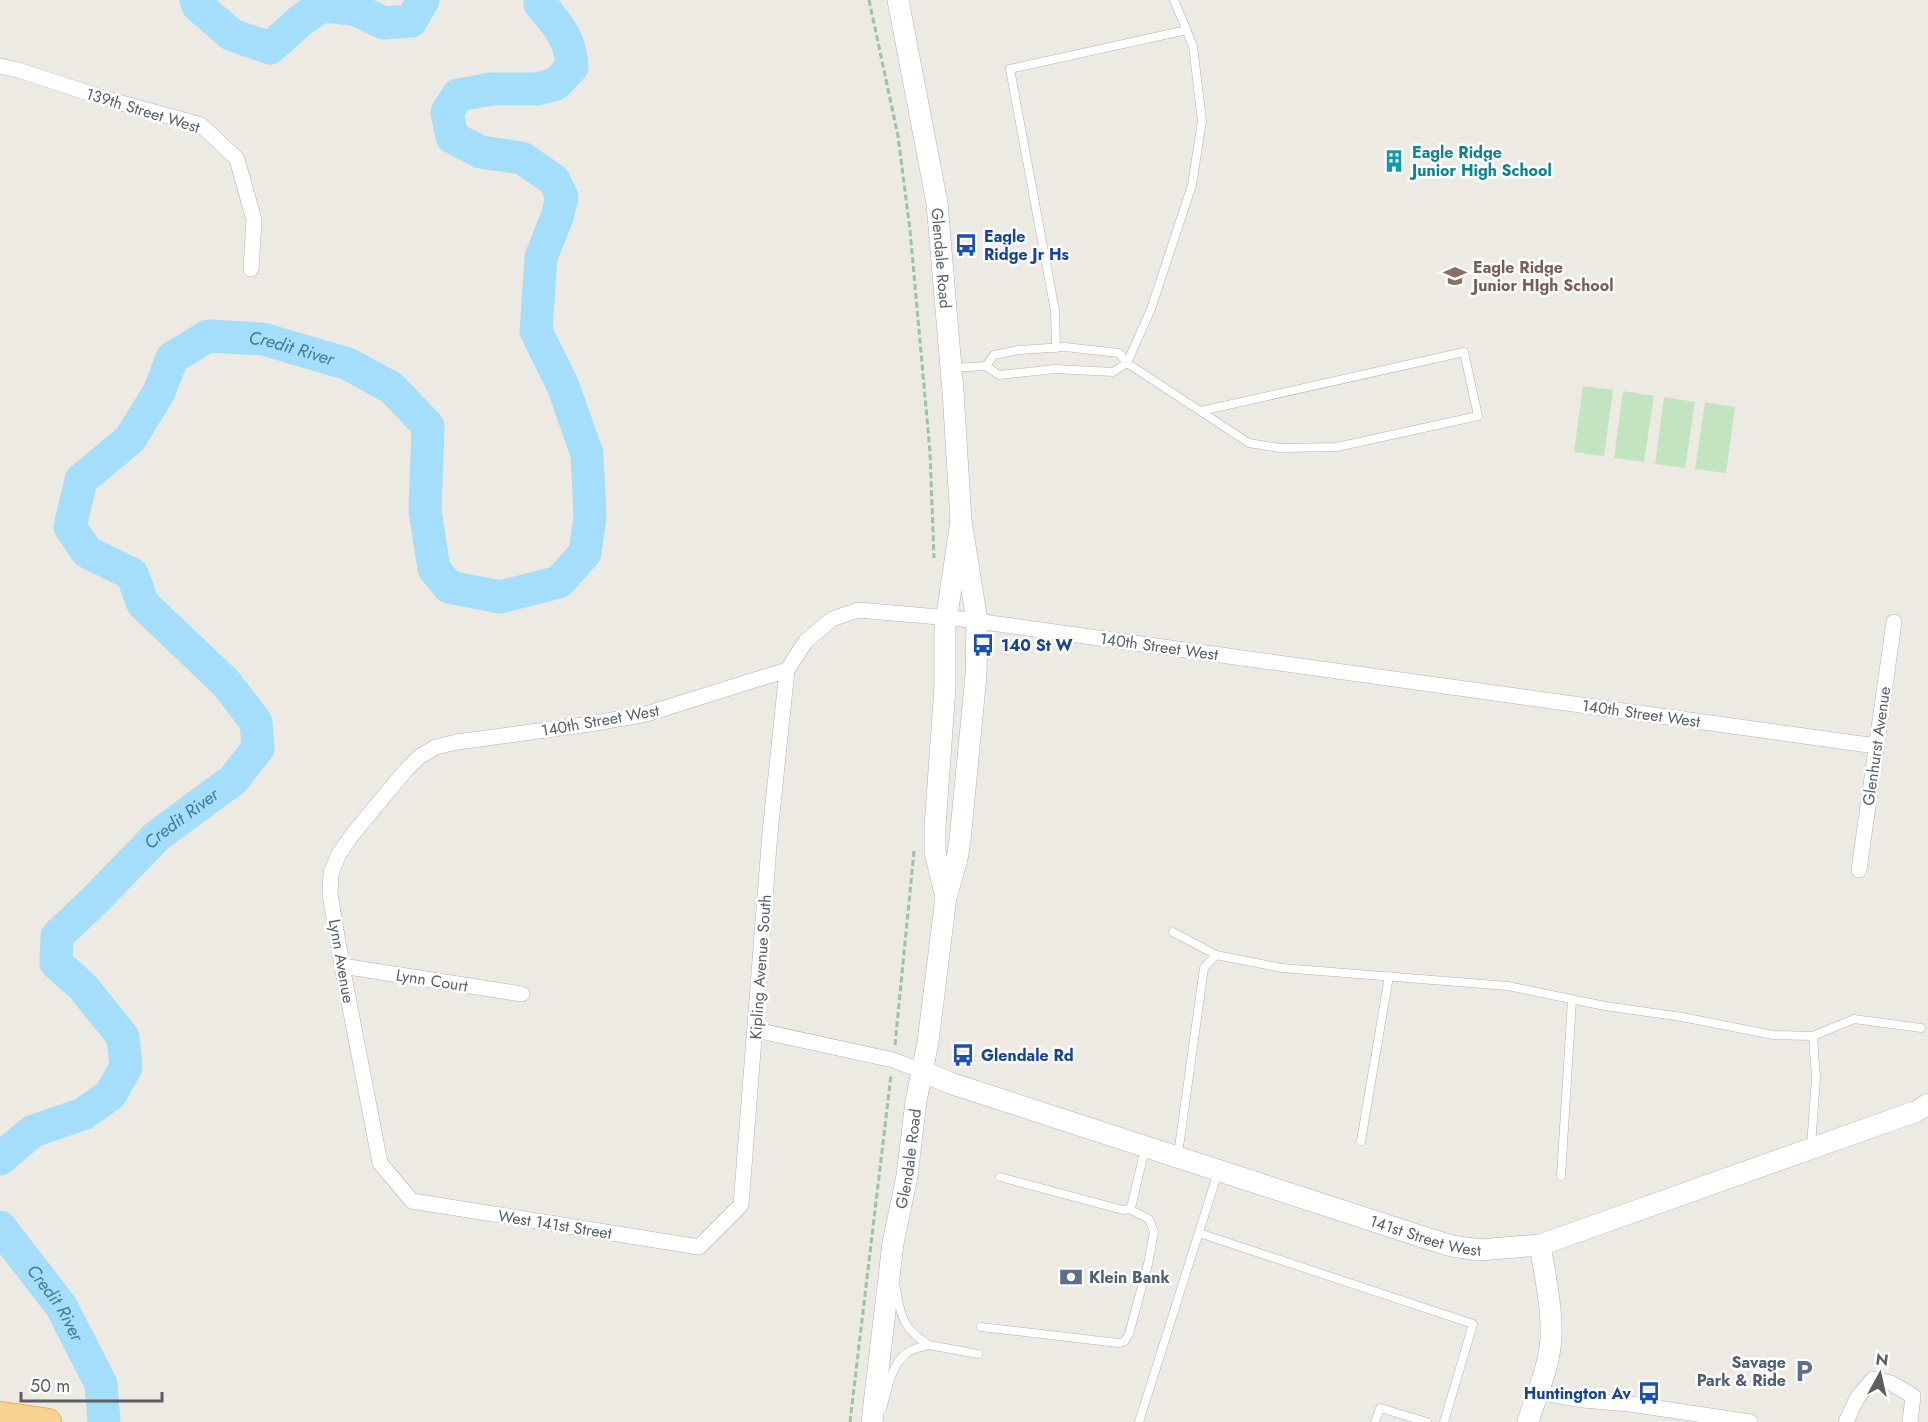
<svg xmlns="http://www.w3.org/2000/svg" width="1928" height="1422" font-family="Jost,sans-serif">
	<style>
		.green { fill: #c3e4c0 }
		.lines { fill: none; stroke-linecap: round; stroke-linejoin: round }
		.river { stroke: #a4defb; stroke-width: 33 }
		.lane-casing { stroke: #b0b4b7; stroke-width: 9 }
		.street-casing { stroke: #b0b4b7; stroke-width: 16 }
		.secondary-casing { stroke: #afb3b7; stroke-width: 22 }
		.highway-casing { stroke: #e68b0a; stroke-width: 28 }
		.path { stroke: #9ac4a2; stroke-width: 3; stroke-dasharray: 6 3; stroke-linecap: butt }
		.lane { stroke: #fff; stroke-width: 8 }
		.street { stroke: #fff; stroke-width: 15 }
		.secondary { stroke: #fff; stroke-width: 21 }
		.highway { stroke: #f8d38f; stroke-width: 27 }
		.labels { text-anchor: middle; stroke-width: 5; stroke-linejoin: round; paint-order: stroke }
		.street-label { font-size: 16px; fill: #5b5f63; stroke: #fff }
		.culture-label { font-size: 16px; font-weight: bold; fill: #0d838f; stroke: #fff; text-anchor: start }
		.transit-label { font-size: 16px; font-weight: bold; fill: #164399; stroke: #fff; text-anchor: start }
		.education-label { font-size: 16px; font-weight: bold; fill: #785e54; stroke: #fff; text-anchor: start }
		.service-label { font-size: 16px; font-weight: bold; fill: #4e5e75; stroke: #fff; text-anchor: start }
		.water-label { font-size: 18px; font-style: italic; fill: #407aa3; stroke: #fff }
	</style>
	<rect width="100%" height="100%" fill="#edeae3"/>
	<g class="green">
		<path d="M1583,386L1613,390L1604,456L1574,452Z"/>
		<path d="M1623,391L1654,396L1644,462L1614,458Z"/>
		<path d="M1664,397L1695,402L1685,468L1655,464Z"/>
		<path d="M1705,402L1735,407L1726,473L1695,469Z"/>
	</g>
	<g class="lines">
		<g class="river">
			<path d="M196,0L198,6L232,35L270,48L301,20L322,6L354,9L384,23L411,21L423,0"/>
			<path id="s1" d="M0,1159L33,1131L83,1114L110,1095L126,1067L123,1037L82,986L56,963L57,936L94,901L157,836L233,780L258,748L256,722L226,683L143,604L132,574L87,552L70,527L81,480L130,439L159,392L172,358L208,336L263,339L348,364L392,388L428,426L425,511L434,569L449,587L500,597L559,582L585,553L590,516L587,454L563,386L536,331L541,257L557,217L562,197L554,180L522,158L480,152L452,137L447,112L458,95L491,89H537L556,84L572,67C571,39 558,25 540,4V0"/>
			<path id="s2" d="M0,1227L61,1306L101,1384L104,1422"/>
		</g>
		<g class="lane-casing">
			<g id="lane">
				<path d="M1174,0L1193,46L1202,121L1192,185L1151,309L1127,363L1249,443L1280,448L1337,447L1478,416L1464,352L1201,411"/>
				<path d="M1056,348L1055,311L1010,69L1187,30"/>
				<path d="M953,368L986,366L999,375L1055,369L1113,372L1127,363L1119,353L1065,347L1019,350L994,355L986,366"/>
				<path d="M1173,932L1216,955L1282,968L1508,986L1605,1006L1682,1017L1773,1035L1813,1036L1854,1019L1921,1028"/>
				<path d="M1361,1141L1389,976"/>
				<path d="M1811,1146L1816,1078L1813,1036"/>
				<path d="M1178,1154L1204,968L1216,955"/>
				<path d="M1561,1176L1572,1000"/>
				<path d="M1000,1177L1123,1210L1129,1209L1132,1204L1145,1148"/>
				<path d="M1199,1233L1473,1324L1444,1422"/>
				<path d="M981,1327L1118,1343L1124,1342L1129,1334L1148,1264L1154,1232L1149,1219L1129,1209"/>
				<path d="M929,1345L978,1354"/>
				<path d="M882,1409C887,1392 891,1363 907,1353C913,1348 922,1347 929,1345C904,1330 900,1316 896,1288"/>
				<path d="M1139,1422L1218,1172"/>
				<path d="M1375,1422L1380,1408L1427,1422"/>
			</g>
		</g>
		<g class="street-casing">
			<g id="street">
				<path d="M0,66L18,70L107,99L201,125L237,159L254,220L251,269"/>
				<path d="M787,670L770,833L741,1205L699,1247L412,1201L380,1163L342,966L330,894L331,873L339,854L352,835L406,770L419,757L436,747L457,742L590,724L646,714L787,670L806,641L832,619L858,610L962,619L1876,746"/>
				<path d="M1859,870L1894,622"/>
				<path d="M342,966L522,994"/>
				<path d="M756,1030L893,1060L922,1071"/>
				<path d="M1537,1392L1583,1400L1630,1404L1750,1422"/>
				<path d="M1846,1422L1857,1398L1873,1379L1891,1383L1913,1396L1910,1422"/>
			</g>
		</g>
		<g class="secondary-casing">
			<g id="secondary">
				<path id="s3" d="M898,0L937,203L953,391L961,521L977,621L976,675L960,840L957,859L946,897L935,852V827L945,687V628L961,521"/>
				<path id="s4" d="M922,1071L950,1083L1426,1238L1452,1246L1479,1250L1540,1245L1917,1111L1928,1104"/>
				<path id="s5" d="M872,1422L893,1243L907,1176L916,1101L928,1042L946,897"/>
				<path d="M1528,1422C1536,1395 1550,1366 1551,1337C1552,1307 1545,1275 1540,1245"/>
			</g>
		</g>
		<g class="highway-casing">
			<path id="highway" d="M0,1415L48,1422"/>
		</g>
		<g class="path">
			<path d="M869,0L898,136L910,230L930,452L934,558"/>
			<path d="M895,1045L914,851"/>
			<path d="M850,1422L891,1075"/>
		</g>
		<use href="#lane" class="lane"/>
		<use href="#street" class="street"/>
		<use href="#secondary" class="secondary"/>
		<use href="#highway" class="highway"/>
	</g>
	<defs>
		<g id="building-bare" transform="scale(1.8)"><path d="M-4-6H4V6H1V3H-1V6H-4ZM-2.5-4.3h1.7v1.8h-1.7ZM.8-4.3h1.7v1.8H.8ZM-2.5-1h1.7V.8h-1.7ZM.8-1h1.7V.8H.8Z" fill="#0f9aa8" stroke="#fff" stroke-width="2.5" paint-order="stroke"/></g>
		<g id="bus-bare" transform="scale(1.8)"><path d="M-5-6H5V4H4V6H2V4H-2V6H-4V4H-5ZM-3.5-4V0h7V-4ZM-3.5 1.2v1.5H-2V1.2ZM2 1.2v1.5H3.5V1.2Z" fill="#1a4fb4" stroke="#fff" stroke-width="2.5" paint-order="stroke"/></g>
		<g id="school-bare" transform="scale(1.8)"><path d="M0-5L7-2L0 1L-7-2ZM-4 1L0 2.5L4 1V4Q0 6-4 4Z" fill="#8d6e63" stroke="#fff" stroke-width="2.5" paint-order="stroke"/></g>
		<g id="bank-bare" transform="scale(1.8)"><path d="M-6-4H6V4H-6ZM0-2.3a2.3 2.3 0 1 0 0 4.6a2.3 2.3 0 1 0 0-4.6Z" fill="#5c6f8a" stroke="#fff" stroke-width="2.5" paint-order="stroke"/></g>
		<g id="parking-bare" transform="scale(1.8)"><path d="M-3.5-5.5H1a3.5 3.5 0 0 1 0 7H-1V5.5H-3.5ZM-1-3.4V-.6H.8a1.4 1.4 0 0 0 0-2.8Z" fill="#5c6f8a" stroke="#fff" stroke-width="2.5" paint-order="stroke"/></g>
	</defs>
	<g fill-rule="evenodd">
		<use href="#building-bare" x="1394" y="161"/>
		<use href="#bus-bare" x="966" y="245"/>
		<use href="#school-bare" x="1455" y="276"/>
		<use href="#bus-bare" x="983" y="645"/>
		<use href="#bus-bare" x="963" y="1055"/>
		<use href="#bank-bare" x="1071" y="1277"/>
		<use href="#parking-bare" x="1804" y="1371"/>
		<use href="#bus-bare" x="1649" y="1393"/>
	</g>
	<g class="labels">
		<g class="street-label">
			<text transform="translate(143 110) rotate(17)" y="6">139th Street West</text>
			<text dy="6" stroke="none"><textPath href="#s3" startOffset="262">Glendale Road</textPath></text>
			<text transform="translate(1159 646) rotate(8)" y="6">140th Street West</text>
			<text transform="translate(1641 713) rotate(8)" y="6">140th Street West</text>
			<text transform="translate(600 720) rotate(-10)" y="6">140th Street West</text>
			<text transform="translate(1876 746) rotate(-82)" y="6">Glenhurst Avenue</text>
			<text transform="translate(342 961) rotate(80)" y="6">Lynn Avenue</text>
			<text transform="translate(760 967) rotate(-86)" y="6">Kipling Avenue South</text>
			<text transform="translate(432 980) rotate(9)" y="6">Lynn Court</text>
			<text dy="6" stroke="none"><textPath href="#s5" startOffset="266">Glendale Road</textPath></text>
			<text transform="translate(555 1224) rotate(9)" y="6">West 141st Street</text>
			<text dy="6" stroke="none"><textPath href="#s4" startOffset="530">141st Street West</textPath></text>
		</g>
		<g class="culture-label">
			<text x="1412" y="158">Eagle Ridge<tspan x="1412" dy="18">Junior High School</tspan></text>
		</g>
		<g class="transit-label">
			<text x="984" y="242">Eagle<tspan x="984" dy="18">Ridge Jr Hs</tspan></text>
			<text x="1001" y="651">140 St W</text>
			<text x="981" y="1061">Glendale Rd</text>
			<text x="1631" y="1399" text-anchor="end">Huntington Av</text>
		</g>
		<g class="education-label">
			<text x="1473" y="273">Eagle Ridge<tspan x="1473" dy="18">Junior HIgh School</tspan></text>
		</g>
		<g class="service-label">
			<text x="1089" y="1283">Klein Bank</text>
			<text x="1786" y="1368" text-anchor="end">Savage<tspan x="1786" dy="18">Park &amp; Ride</tspan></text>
		</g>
		<g class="water-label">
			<text dy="6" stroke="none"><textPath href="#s1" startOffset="1228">Credit River</textPath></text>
			<text dy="6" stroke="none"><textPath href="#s1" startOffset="490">Credit River</textPath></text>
			<text dy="6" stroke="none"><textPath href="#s2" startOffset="94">Credit River</textPath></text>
		</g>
	</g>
	<g transform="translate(1880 1374) rotate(8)" stroke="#ffffff" stroke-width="4.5" paint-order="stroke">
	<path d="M0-4.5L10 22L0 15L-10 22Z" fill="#5b5f63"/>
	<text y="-9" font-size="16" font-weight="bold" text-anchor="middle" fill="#5b5f63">N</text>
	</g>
	<path d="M21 1392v9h141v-9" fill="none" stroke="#5b5f63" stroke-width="3"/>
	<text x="30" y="1392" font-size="18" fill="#5b5f63" stroke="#ffffff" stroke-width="4.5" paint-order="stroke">50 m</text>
</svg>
